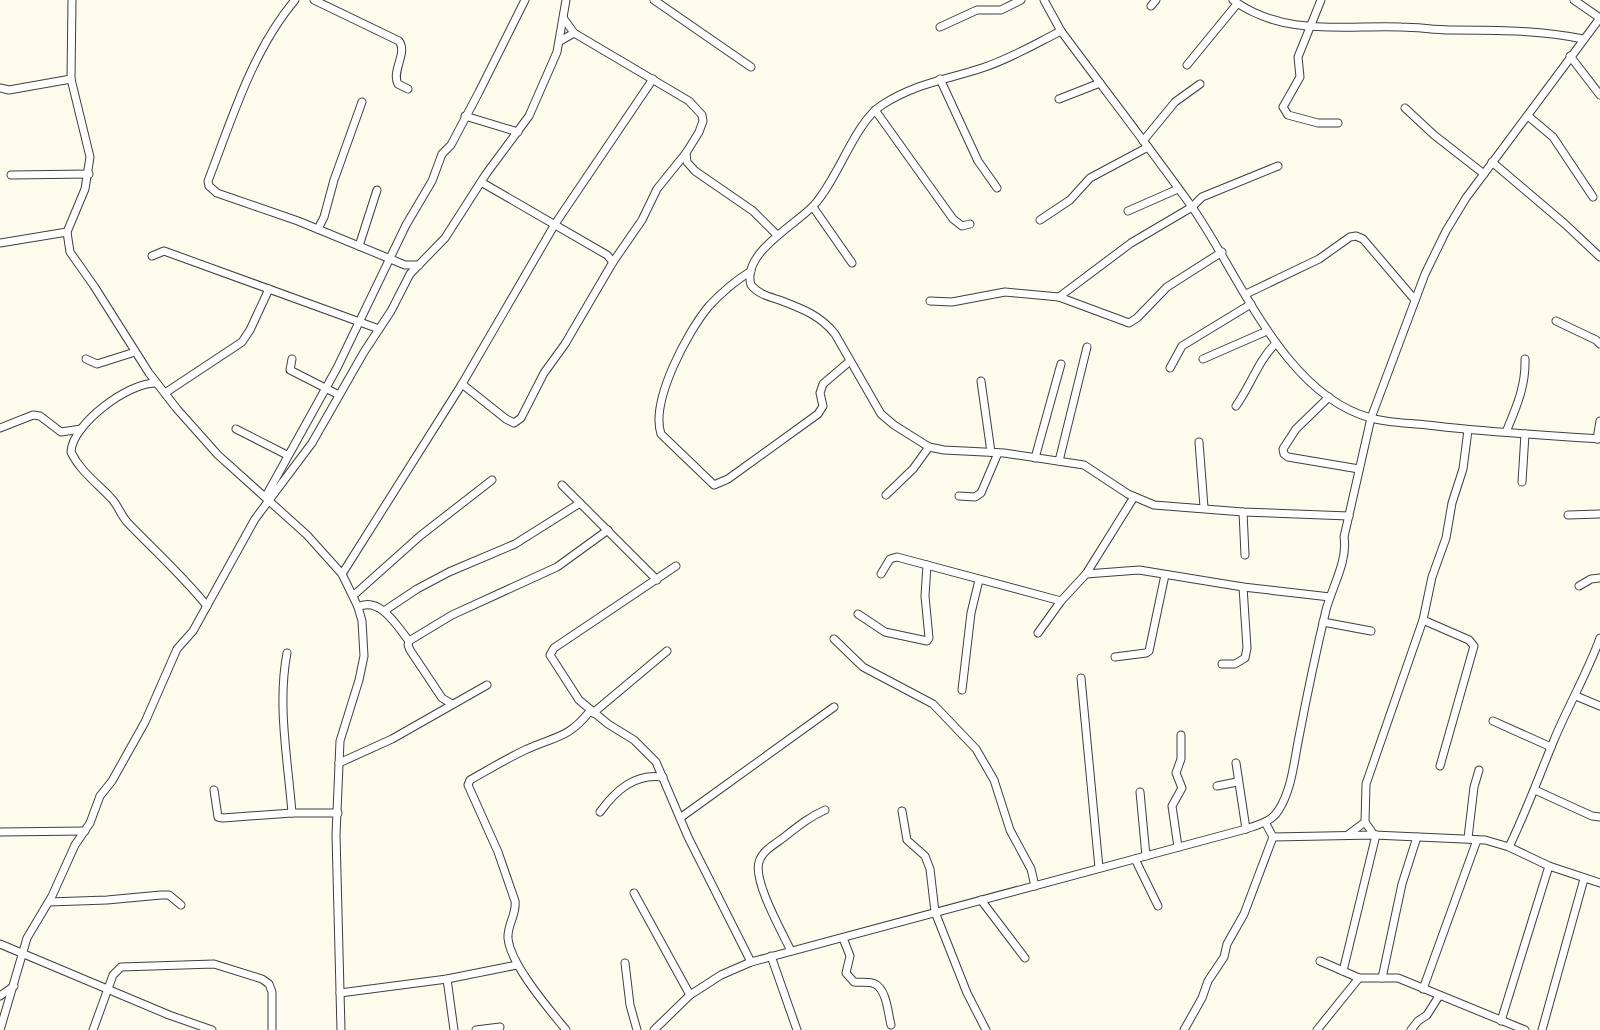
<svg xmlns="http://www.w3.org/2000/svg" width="1600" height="1030" font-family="Spectral,serif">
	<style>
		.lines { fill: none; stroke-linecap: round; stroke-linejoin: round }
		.minor-casing { stroke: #3f3f3f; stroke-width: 9 }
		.minor { stroke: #fff; stroke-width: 7 }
	</style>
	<rect width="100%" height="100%" fill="#fdfbec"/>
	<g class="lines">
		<g class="minor-casing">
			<g id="minor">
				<path d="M72,0L71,79L90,157L85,189L67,232L70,252L94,286L149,373L177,409L218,455L307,535L342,574L358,607L362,621L364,656L359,680L340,741L336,835L341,1030"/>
				<path d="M295,0C252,51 232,119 208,181L209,186L217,193L298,221L405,265H419"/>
				<path d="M314,0L399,41C408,53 391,71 398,84L408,89"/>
				<path d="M654,0L751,67"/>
				<path d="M1044,0L1061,31C1104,89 1149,147 1192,207C1239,274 1284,395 1371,418C1388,423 1409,423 1427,425C1484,432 1542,435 1600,439"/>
				<path d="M1233,0C1283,37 1343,25 1401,27C1418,27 1434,30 1450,30C1495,30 1539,30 1583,39"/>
				<path d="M1321,0L1298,57L1300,77L1283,107L1288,115L1318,123H1338"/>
				<path d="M1574,0L1600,18"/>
				<path d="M1151,6L1156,0"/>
				<path d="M940,27L977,10H1001L1021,0"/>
				<path d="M1061,31C1035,44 1010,59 982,68C946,80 916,83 882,105C855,122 838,179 814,205C797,224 741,253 751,285C759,295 771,297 782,301C803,309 821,316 835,334L881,414L894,425L929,447L944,450L1004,453L1084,465L1128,494L1154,505L1243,512L1349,516"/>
				<path d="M560,41L574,33"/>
				<path d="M1570,56L1600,95"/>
				<path d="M1187,65L1237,4"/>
				<path d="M940,79L978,161L997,188"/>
				<path d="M0,88L9,90L71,79"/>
				<path d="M1059,99L1100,83"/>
				<path d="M1405,108L1434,135L1484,174"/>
				<path d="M875,110L953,219L962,226L970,224"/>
				<path d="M465,116L518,132"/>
				<path d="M1528,116L1553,137L1593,197"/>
				<path d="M1143,141L1175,102L1200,84"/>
				<path d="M686,153L687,162L695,171L753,211L777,235"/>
				<path d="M1492,162L1565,224L1600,257"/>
				<path d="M11,175L89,174"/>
				<path d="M481,182L607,255L613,262"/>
				<path d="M813,207L852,263"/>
				<path d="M1128,211L1178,189"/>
				<path d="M1040,220L1070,200L1090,178L1148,147"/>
				<path d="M318,229L324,217L334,180L362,102"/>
				<path d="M0,243L67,232"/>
				<path d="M359,246L377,190"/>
				<path d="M152,256L164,251L379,329"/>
				<path d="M751,271C735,281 722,292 709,306C688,331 650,401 661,434L714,485L728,479L818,414L823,406L820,393L823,384L850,361"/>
				<path d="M1246,294L1319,259L1350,237L1356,236L1363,239L1415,300"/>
				<path d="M1059,297L1131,243L1192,207L1202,197L1278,166"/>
				<path d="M930,301L952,302L1005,292L1059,297L1129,323L1137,318L1167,287L1222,252"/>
				<path d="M1556,321L1596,340L1600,344"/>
				<path d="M86,359L97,364L135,352"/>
				<path d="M292,359L290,370L339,395"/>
				<path d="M1203,359L1267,331"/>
				<path d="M1170,368L1182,346L1251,304"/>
				<path d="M981,381L991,452"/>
				<path d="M156,383C129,382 72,424 71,452C80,471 97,483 111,498C118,505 121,516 128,523C155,551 183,576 207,606"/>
				<path d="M462,384L506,419L514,423L521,418L544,373L565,344L613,262L642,220L657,189L686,153L699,132L703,121L702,115L689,101L574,33L564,19"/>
				<path d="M165,393L242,342L250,330L269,289"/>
				<path d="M1329,397L1296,429L1283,449L1284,454L1288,457L1359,469"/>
				<path d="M1236,406C1251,385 1258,361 1276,343"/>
				<path d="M0,428L33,415L40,416L61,432L81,429"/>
				<path d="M236,429L287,455"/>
				<path d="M1506,432C1516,408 1526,386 1525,359"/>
				<path d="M1597,439L1600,421"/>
				<path d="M1199,442L1204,507"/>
				<path d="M1035,458L1061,364"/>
				<path d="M1059,461L1087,347"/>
				<path d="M1522,482L1525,434"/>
				<path d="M562,485L657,580"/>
				<path d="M886,495L913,469L929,447"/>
				<path d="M266,496L337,368L406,225L432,181L442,154L451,145L479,92L525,0"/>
				<path d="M959,496L975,497L981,493L998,453"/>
				<path d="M1243,512L1245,555"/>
				<path d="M1568,515L1600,514"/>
				<path d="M676,566L554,648L550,655L579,700L608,724L634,740L656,762L688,837L751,962"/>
				<path d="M342,574L462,384L555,224L653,79"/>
				<path d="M881,574L890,559L897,557L1061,601"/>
				<path d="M1086,574L1139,570L1243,587L1330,597"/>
				<path d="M1579,586L1591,579L1600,578"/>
				<path d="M354,595L420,536L492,480"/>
				<path d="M358,607C380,596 397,626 409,641"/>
				<path d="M384,611L417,589L449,572L515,544L580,503"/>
				<path d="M858,614L885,632L927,641L929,638L925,596L927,565"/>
				<path d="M1423,620L1469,640L1474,646L1440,766"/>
				<path d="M1323,622L1371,631"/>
				<path d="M1038,633L1061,601L1086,574L1134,497"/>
				<path d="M834,639L863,667L933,704L976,749L994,780L1010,830L1031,869L1035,886"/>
				<path d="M287,653C277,705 288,761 292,813"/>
				<path d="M1115,657L1146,653L1149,651L1165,575"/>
				<path d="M1222,664H1235L1245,658L1247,648L1243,587"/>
				<path d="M1081,678L1099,868"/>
				<path d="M962,690L971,613L979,580"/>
				<path d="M1576,696L1600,706"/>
				<path d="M452,704L442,698L410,650L408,645L409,641L452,615L557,567L608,530"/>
				<path d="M593,713L667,651"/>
				<path d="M1493,721L1551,747"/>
				<path d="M339,763L392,739L487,685"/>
				<path d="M1236,763L1246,829"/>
				<path d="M1217,786L1237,782"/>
				<path d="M214,790L218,817L223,818L292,813H338"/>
				<path d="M1535,790L1592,816L1600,817"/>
				<path d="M1140,792L1146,856"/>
				<path d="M902,811L907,840L925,856L930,869L935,912L967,993L986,1030"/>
				<path d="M600,812C616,790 635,773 663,777"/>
				<path d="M680,818L834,707"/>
				<path d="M0,832L85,831"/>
				<path d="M1349,834L1365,822"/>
				<path d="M1374,835L1365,822L1366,784L1423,620L1432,577L1446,538L1452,503L1463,469L1468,430"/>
				<path d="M1273,837L1374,835L1485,840L1509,847L1549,866L1600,883"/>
				<path d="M1468,838L1474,787L1479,770"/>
				<path d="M1178,847L1172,806L1182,788L1176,773L1181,759V735"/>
				<path d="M1509,847C1526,812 1539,776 1554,740C1568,706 1587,674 1600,638"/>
				<path d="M1135,859L1158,906"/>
				<path d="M634,893L690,995"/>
				<path d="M981,900L1025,958"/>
				<path d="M49,902L107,900L161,895H169L181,905"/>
				<path d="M843,938L850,956L846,973L854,982C861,983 869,981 875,984C887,990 888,1014 891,1025"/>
				<path d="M0,944L169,1015L212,1030"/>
				<path d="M791,951C782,932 753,881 759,862C762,851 775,844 783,838C797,827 809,817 825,810"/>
				<path d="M771,956L797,1030"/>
				<path d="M1320,961L1359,978H1398L1525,1030"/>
				<path d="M625,963L630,1005L637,1030"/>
				<path d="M1343,971L1376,835"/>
				<path d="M1382,978L1402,884L1417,837"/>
				<path d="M447,979L454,1030"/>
				<path d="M1423,989L1477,840"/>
				<path d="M340,993L447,979L517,965"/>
				<path d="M0,996L14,986"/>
				<path d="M1501,1021L1549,866"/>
				<path d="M0,1030L27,938L52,896L75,845L90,823L100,796L112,781L145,722L177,649L193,631L255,519L312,443L364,352L391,311L410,274L445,238L486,174L529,116L557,52L566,0"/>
				<path d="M93,1030L113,975L121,967L214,964L262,979L269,984L272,992V1030"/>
				<path d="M476,1030L500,1027"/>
				<path d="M566,1030C549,1009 510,964 508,938C507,925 517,914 515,901L498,852L468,785L470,780C488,770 506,759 525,750C555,736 568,739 590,711"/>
				<path d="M654,1030L690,995L721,975L751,962L1246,829C1257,825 1271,822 1278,811C1292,790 1294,761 1299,737C1307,695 1316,652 1326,610C1332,587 1348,561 1344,537L1371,418L1425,274L1446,231L1466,198L1600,18"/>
				<path d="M1184,1030L1202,998L1208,981L1224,957L1227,944L1244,914L1273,837L1265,822"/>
				<path d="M1317,1030L1359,978"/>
				<path d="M1411,1030L1418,1021L1427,1015L1439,996"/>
				<path d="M1542,1030L1584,879"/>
			</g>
		</g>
		<use href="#minor" class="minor"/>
	</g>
</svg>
